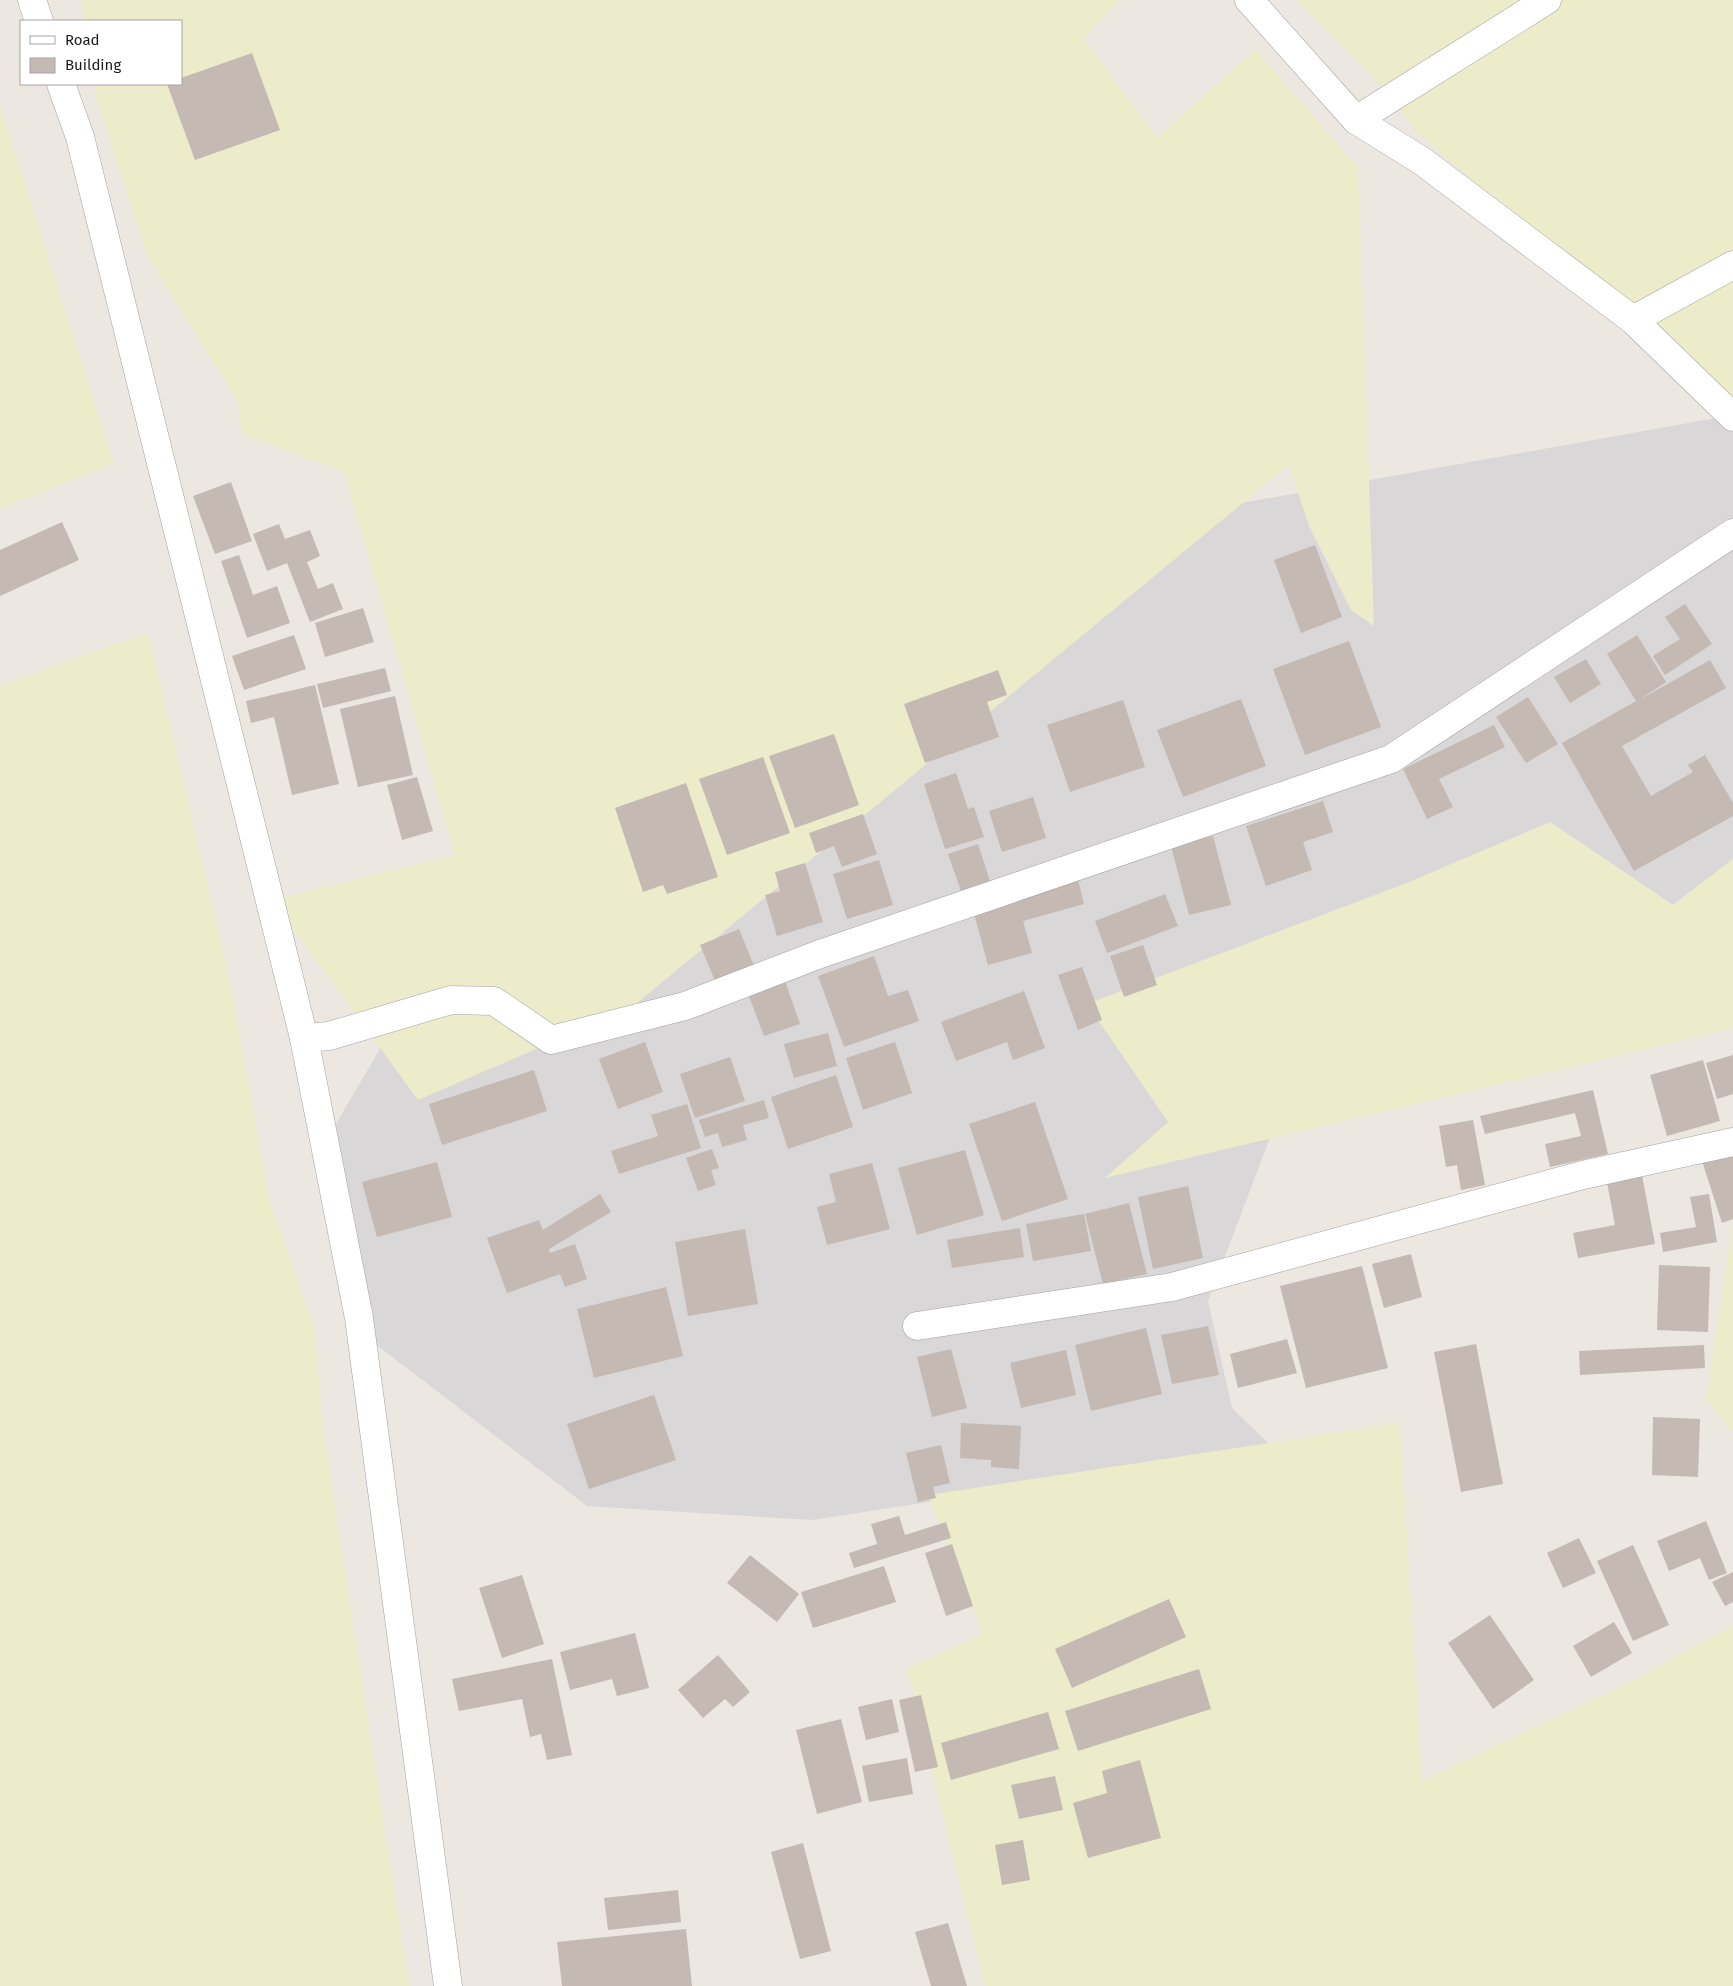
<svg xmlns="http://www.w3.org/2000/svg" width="1733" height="1986" font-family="'Fira Sans',sans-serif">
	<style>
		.residential { fill: #d9d7d8 }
		.farmland { fill: #ecebca }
		.building { fill: #c4b9b3 }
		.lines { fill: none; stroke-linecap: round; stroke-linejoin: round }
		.minor-casing { stroke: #a2a2a2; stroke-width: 29 }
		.minor { stroke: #fff; stroke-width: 28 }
	</style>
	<rect width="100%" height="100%" fill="#ece7e0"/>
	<path class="residential" d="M1733,415V859L1673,905L1550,822L1299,1061L1208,1301L1232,1408L1274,1449L812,1520L587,1506L370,1340L329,1136L544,768L1225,506Z"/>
	<g class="farmland">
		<path d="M81,0H1119L1084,38L1157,138L1255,49L1358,167L1374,626L1351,610L1309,526L1289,465L631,1008L418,1100L272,900L455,855L344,472L242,434L237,400L147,255L96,97L94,84H181V21H84Z"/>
		<path d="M1297,0H1733V402L1415,131L1375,79Z"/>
		<path d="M0,105L114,464L0,508Z"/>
		<path d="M148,632L230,981L269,1199L314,1327L325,1442L409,1986H0V686Z"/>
		<path d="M1550,822L1673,905L1733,859V1028L1105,1178L1168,1122L1087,1004L1404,884Z"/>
		<path d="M1733,1222V1432L1706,1399Z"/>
		<path d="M1400,1423L1422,1781L1628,1683L1733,1626V1986H985L907,1668L983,1634L928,1495Z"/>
	</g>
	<g class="building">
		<path d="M252,53L280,130L195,160L167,84H181V78Z"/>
		<path d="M231,482L252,541L215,554L193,496Z"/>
		<path d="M62,522L79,560L0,596V550Z"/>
		<path d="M279,524L285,539L310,530L320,556L307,562L318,589L333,583L343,609L310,622L287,563L267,571L253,534Z"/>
		<path d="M1315,545L1342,617L1301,633L1274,560Z"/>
		<path d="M239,555L253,595L277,586L290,623L247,638L221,561Z"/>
		<path d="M1685,604L1712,644L1665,675L1653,656L1680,639L1665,617Z"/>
		<path d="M363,608L374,642L325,657L315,623Z"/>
		<path d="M294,635L306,669L244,690L232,656Z"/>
		<path d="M1637,635L1666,682L1639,700L1710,660L1726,688L1622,746L1651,796L1693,772L1688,765L1705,755L1733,803V816L1634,871L1562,743L1636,701L1607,654Z"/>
		<path d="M1349,641L1381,727L1305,755L1273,669Z"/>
		<path d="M1586,659L1601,684L1570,703L1554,677Z"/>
		<path d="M385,668L391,691L323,708L317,684Z"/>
		<path d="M998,670L1007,695L987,702L999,737L925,763L904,704Z"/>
		<path d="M315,685L339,784L292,795L274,717L251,723L246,701Z"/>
		<path d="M395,696L413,775L358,787L340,709Z"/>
		<path d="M1528,697L1558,744L1526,763L1496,717Z"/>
		<path d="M1241,699L1266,766L1183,797L1157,730Z"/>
		<path d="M1123,700L1145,767L1070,792L1047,725Z"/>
		<path d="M1494,725L1505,747L1439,779L1453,807L1427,819L1403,769Z"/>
		<path d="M834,734L859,805L795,828L769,756Z"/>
		<path d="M763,757L790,833L727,855L699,779Z"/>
		<path d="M956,773L968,809L974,807L984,837L945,849L924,784Z"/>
		<path d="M417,777L433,831L402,840L387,785Z"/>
		<path d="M686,783L718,877L667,894L663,885L643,892L615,808Z"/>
		<path d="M1033,797L1046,838L1002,852L989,811Z"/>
		<path d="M1323,801L1333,832L1303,842L1312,870L1266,886L1246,826Z"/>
		<path d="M863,814L877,854L842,867L834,846L816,853L809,833Z"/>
		<path d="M1213,836L1231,905L1189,915L1171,846Z"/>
		<path d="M978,844L990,881L961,891L948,854Z"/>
		<path d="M879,860L893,905L847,919L833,874Z"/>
		<path d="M805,863L823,922L777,936L765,895L780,891L775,872Z"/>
		<path d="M1078,880L1084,904L1023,921L1032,953L988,965L973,910Z"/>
		<path d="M1165,894L1178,926L1107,953L1095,921Z"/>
		<path d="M739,929L755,968L716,983L700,945Z"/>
		<path d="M1143,945L1157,985L1124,997L1110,956Z"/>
		<path d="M874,956L888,996L908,990L919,1021L844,1047L818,976Z"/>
		<path d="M1082,967L1102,1020L1078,1030L1058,975Z"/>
		<path d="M784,978L800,1024L764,1036L747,991Z"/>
		<path d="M1024,991L1045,1048L1013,1060L1007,1042L956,1061L941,1022Z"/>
		<path d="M828,1033L837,1066L794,1078L784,1044Z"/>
		<path d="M645,1042L663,1092L618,1109L599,1059Z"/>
		<path d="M895,1042L912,1093L863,1110L846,1058Z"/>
		<path d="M1733,1055V1094L1717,1099L1706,1063Z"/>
		<path d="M730,1057L745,1101L695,1118L680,1074Z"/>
		<path d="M1703,1060L1720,1121L1667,1136L1650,1075Z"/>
		<path d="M534,1070L547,1111L442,1145L429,1104Z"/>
		<path d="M836,1075L853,1127L788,1149L771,1097Z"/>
		<path d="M1593,1090L1608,1154L1550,1167L1545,1144L1581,1136L1575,1113L1485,1134L1480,1116Z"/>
		<path d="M764,1100L769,1118L743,1125L747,1140L722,1147L718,1133L705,1137L699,1120Z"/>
		<path d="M1035,1102L1068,1199L1002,1221L969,1124Z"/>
		<path d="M687,1104L701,1148L619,1174L611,1151L658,1136L651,1115Z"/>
		<path d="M1473,1120L1485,1185L1461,1190L1457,1165L1446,1167L1439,1126Z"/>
		<path d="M712,1149L719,1168L711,1170L716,1185L698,1191L686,1158Z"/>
		<path d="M965,1150L984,1215L917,1235L898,1168Z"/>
		<path d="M1733,1151V1219L1722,1223L1702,1161Z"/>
		<path d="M437,1162L452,1217L377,1237L362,1182Z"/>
		<path d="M872,1163L890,1229L827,1245L817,1207L836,1202L829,1174Z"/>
		<path d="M1641,1170L1655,1244L1578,1258L1573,1233L1615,1225L1606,1177Z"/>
		<path d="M1188,1186L1203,1258L1153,1269L1138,1197Z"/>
		<path d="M600,1194L611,1212L549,1249L550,1253L575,1244L587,1279L565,1287L560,1274L507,1293L487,1238L539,1220L543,1230Z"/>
		<path d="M1709,1194L1717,1242L1663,1252L1660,1233L1696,1227L1690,1197Z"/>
		<path d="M1129,1203L1147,1274L1103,1284L1085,1214Z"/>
		<path d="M1084,1214L1091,1251L1033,1261L1026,1224Z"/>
		<path d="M1020,1228L1024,1257L952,1268L947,1240Z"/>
		<path d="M745,1229L758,1304L688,1316L675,1242Z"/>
		<path d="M1411,1254L1422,1297L1384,1308L1372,1264Z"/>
		<path d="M1659,1265L1710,1267L1708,1332L1657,1330Z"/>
		<path d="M1362,1266L1388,1368L1306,1388L1280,1286Z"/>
		<path d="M666,1287L683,1356L594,1378L577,1309Z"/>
		<path d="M1208,1326L1219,1375L1172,1384L1161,1335Z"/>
		<path d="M1146,1328L1162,1394L1091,1411L1075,1345Z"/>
		<path d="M1287,1339L1297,1373L1238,1388L1230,1354Z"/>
		<path d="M1476,1344L1503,1484L1461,1492L1434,1352Z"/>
		<path d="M1704,1345L1705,1368L1580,1375L1579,1351Z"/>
		<path d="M951,1349L967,1408L932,1417L917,1357Z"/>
		<path d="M1066,1350L1076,1395L1021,1408L1010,1363Z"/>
		<path d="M654,1395L676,1460L589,1489L567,1424Z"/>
		<path d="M1653,1417L1700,1419L1698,1477L1652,1475Z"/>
		<path d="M961,1423L1021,1426L1019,1469L991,1467V1460L960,1458Z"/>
		<path d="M941,1445L950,1483L933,1487L936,1498L918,1502L906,1453Z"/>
		<path d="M899,1516L905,1535L946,1522L951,1538L854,1568L849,1553L877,1544L871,1524Z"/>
		<path d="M1706,1521L1727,1573L1709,1580L1700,1558L1669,1571L1657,1541Z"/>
		<path d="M1579,1538L1596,1573L1563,1588L1547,1553Z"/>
		<path d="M952,1544L973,1606L946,1616L925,1553Z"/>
		<path d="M1633,1545L1669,1625L1633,1641L1597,1561Z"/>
		<path d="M750,1555L799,1594L777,1622L727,1583Z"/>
		<path d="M884,1566L896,1602L813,1628L801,1592Z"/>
		<path d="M1733,1572V1602L1725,1606L1712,1582Z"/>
		<path d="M522,1575L544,1644L502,1658L479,1588Z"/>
		<path d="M1169,1599L1186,1637L1072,1688L1055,1649Z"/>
		<path d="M1490,1615L1534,1680L1493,1709L1448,1643Z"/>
		<path d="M1614,1622L1632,1653L1591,1677L1573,1646Z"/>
		<path d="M635,1633L649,1688L617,1696L612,1679L570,1690L560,1652Z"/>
		<path d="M718,1655L750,1692L733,1707L725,1699L703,1718L678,1690Z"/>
		<path d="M552,1659L572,1755L547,1760L541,1734L530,1737L522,1699L459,1711L452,1679Z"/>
		<path d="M1199,1669L1211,1709L1078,1751L1065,1711Z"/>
		<path d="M921,1695L938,1767L915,1772L899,1700Z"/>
		<path d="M892,1699L899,1732L866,1740L858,1707Z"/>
		<path d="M1048,1712L1059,1749L951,1780L941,1743Z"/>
		<path d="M841,1719L862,1802L817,1814L796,1730Z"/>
		<path d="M907,1758L913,1794L869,1802L862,1766Z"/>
		<path d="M1140,1760L1161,1838L1088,1858L1073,1803L1107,1793L1102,1771Z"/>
		<path d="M1055,1776L1063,1810L1019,1819L1011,1785Z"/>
		<path d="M1023,1840L1030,1880L1002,1885L995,1845Z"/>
		<path d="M803,1843L831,1951L800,1959L771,1852Z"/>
		<path d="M678,1890L681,1922L608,1930L604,1898Z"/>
		<path d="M948,1923L967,1986H931L915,1932Z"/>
		<path d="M686,1929L692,1986H562L557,1942Z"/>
	</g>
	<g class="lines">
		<g class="minor-casing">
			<g id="minor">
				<path d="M32,0L39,21"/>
				<path d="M1249,0L1356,120L1422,161L1633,320L1733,417"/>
				<path d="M61,84L80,137L304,1038L359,1318L448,1986"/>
				<path d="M1356,120L1547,0"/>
				<path d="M1633,320L1733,265"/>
				<path d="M304,1038L329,1036L451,1000L494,1001L551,1040L685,1006L820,954L1391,759L1733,533"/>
				<path d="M917,1326L1172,1287L1583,1175L1733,1142"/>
			</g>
		</g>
		<use href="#minor" class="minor"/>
	</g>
	<rect x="20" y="20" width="162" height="65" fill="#ffffff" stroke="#a4a4a4"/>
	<rect x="30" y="36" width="25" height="8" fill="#ffffff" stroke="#a4a4a4"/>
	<text x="65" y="45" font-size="15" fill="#1b1b1b">Road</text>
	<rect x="30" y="58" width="25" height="15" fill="#c4b9b3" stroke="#a4a4a4"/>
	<text x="65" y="70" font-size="15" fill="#1b1b1b">Building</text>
</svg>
